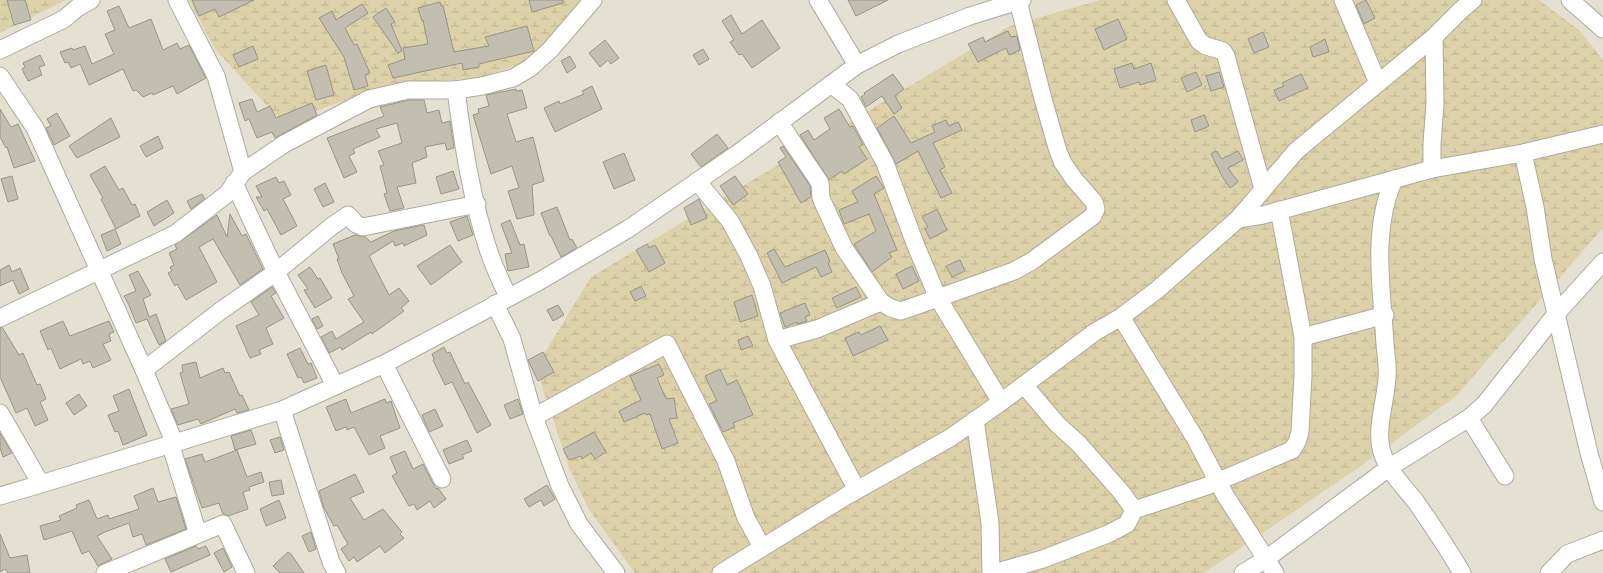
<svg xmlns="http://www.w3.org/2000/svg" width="1603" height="573" font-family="Rubik,sans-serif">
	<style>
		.wetland { fill: url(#wetland-marsh) }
		.building { fill: #c3bfb0; stroke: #989486 }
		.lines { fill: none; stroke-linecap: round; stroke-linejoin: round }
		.minor-casing { stroke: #aeaa9c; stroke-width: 19 }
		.minor { stroke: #fff; stroke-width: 17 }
	</style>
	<defs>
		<pattern id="wetland-marsh" width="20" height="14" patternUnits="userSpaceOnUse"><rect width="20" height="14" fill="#ddd1a9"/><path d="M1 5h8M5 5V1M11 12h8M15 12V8" fill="none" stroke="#bfb492"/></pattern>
	</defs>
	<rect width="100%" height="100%" fill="#e5e1d2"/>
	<g class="wetland">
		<path d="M0,0H66L0,33Z"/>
		<path d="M189,0H587L530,61L477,78L394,84L282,122L215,49Z"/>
		<path d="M1100,0H1539L1579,30L1603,60V228L1456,396L1358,468L1204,573H635L589,510L569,468L536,367L591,277L1010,26Z"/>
	</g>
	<g class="building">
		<path d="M7,0H25L31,20L14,25Z"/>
		<path d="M192,0H254L219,17L215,9L199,16Z"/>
		<path d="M529,0H563V3L532,12Z"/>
		<path d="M848,0H888L856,16Z"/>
		<path d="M1366,0L1375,18L1364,24L1356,5Z"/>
		<path d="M440,2L441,6H443L454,52L489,46L485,37L527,26L534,51L479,64V67L463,70L462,63L393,78L388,65L405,59L403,48L428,44L423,20L422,21L418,8Z"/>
		<path d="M362,4L368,13L345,28L354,45L357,44L370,73L365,75L368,86L354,90L344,57L319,18L332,11L336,20Z"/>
		<path d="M119,6L129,28L151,19L163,50L177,43L180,49L189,45L206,78L177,94L173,86L153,95L152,93L143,97L136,90L133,91L123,69L89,85L80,64L71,68L68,62L65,63L60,52L72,48L73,50L85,46L92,64L114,54L105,34L115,30L107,11Z"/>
		<path d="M386,8L395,22L391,24L402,51L398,53L373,17Z"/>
		<path d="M731,15L742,34L762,20L780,48L752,68L742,54L739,55L730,42L734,40L722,21Z"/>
		<path d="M1118,19L1127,39L1104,50L1095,29Z"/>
		<path d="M1008,31L1011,37L1017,36L1020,50L1009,55L1006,48L978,62L968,44L983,37L985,42Z"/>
		<path d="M1263,32L1269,47L1254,53L1248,39Z"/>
		<path d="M1325,39L1329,52L1313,57L1310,47Z"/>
		<path d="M605,40L619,58L611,64L608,60L600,67L589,53Z"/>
		<path d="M253,46L258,59L239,67L233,55Z"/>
		<path d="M703,49L709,59L699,65L693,55Z"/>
		<path d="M40,55L45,65L39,67L42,75L28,81L22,69L25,67L23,63Z"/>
		<path d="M570,56L576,67L567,73L561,61Z"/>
		<path d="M1132,63L1134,69L1151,63L1156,80L1140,85L1139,82L1120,88L1114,69Z"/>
		<path d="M326,65L334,95L316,100L307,71Z"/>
		<path d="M1196,72L1202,85L1187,92L1181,78Z"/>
		<path d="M1219,72L1224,87L1211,91L1206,76Z"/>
		<path d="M893,74L904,89L895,96L902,108L894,114L882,96L866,107L861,97L865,94L864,93Z"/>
		<path d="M1301,74L1308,88L1279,101L1274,90L1284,86L1282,83Z"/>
		<path d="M592,86L602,109L555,132L544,108L559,101L560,104L584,94L582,91Z"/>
		<path d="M516,89V91L522,90L527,108L507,114L516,142L533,137L544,181L532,185L534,215L517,219L508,191L519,188L512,166L491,174L473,115L479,113L478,109L489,106L486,95Z"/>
		<path d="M252,99L257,112L270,106L276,118L312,103L317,115L275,138L272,132L257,138L249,119L245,121L239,103Z"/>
		<path d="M409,100H424L427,113L439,110L442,123L450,121L454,148L447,150L445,143L425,147L427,157L412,163L416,183L397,187L404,208L390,211L384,194L387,193L380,166L384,165L378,151L402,143L397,123L376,129L380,137L353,149L355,153L349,156L357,172L344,178L327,138L384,116L380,107Z"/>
		<path d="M0,109L11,127L18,124L35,161L14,168L7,147L6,148L0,137Z"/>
		<path d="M839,109L850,127L853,126L863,144L859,147L867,159L844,174L842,171L829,180L800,135L808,130L814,140L830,129L824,118Z"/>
		<path d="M57,113L70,136L54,145L46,128L51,126L47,119Z"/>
		<path d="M1204,115L1209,126L1195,132L1191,120Z"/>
		<path d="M894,116L911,143L935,132L932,126L946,120L949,126L958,122L962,130L933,143L945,167L940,170L952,193L941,198L918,151L896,164L877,128Z"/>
		<path d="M111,118L120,137L77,158L69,146Z"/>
		<path d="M717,134L728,148L701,167L691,154Z"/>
		<path d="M158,136L163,148L146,157L140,146Z"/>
		<path d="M783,146L810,186L811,197L801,203L778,162L786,157L780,148Z"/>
		<path d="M1216,151L1222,159L1238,151L1243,160L1228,168L1238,182L1230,188L1223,178L1211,154Z"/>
		<path d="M624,153L635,180L614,189L603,162Z"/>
		<path d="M105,166L119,190L123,188L132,205L135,204L140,216L116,229L101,199L103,198L90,175Z"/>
		<path d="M453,171L459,189L441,194L436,177Z"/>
		<path d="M12,176L18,199L8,202L1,179Z"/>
		<path d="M735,176L748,194L733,205L720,186Z"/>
		<path d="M876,176L884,188L874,194L897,250L889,253L892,257L872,272L854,244L876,231L869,214L844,224L839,210L858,202L852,191Z"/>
		<path d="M276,177L279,183L284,181L291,195L283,199L297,226L281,235L267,209L264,211L256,197H262L256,186Z"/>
		<path d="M325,183L334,202L323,207L314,189Z"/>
		<path d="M202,194L205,199L191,209L187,201Z"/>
		<path d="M699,199L707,218L691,225L684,208Z"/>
		<path d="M167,200L174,213L154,226L147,212Z"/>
		<path d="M557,207L570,240L572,239L577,248L561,257L551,236H550L541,213Z"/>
		<path d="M937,209L947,230L930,239L925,229L928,227L922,217Z"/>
		<path d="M230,214L242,236L246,234L263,269L240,285L213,239L199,247L217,282L186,300L177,284L175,286L168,273L172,271L170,267L174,265L169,253L177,249L175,245L217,215L227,237Z"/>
		<path d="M467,216L473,235L458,241L450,222Z"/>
		<path d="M510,220L520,245L524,244L529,267L508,271L505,254L512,253L501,224Z"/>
		<path d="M424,225L427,235L404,246L403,243L395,246L393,241L369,256L389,295L399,288L409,301L401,308L404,311L372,334L371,332L342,350L341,347L329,353L321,337L332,331L336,339L364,322L348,299L354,296L342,273L337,259H339L333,244L355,235L365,237L371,242L394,231Z"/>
		<path d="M115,229L121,244L107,251L101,235Z"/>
		<path d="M647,244L649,248L655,245L665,263L649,272L636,250Z"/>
		<path d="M450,245L462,262L431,285L417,266Z"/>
		<path d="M774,249L785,267L825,250L830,262L828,263L832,272L821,277L816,267L782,283L767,253Z"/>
		<path d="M960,260L965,271L952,277L946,266Z"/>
		<path d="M9,265L12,272L20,268L29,289L19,294L13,280L0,286V270Z"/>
		<path d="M912,266L919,281L903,289L896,274Z"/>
		<path d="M310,267L318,279L320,278L332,298L315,308L304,290L308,289L298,275Z"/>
		<path d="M138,271L151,295L143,299L149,317L156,314L166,341L159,345L147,319L136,323L129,305L124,296L136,291L129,275Z"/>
		<path d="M641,286L646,296L635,301L630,292Z"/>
		<path d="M272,287L276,293L271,296L284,318L266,328L273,344L259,350L261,354L250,358L236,326L259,315L251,302Z"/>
		<path d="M856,287L861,297L837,308L832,298Z"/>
		<path d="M752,295L758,316L740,322L734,302Z"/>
		<path d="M805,303L810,315L805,317L807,321L797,324V322L785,327L780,313Z"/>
		<path d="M558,305L564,315L553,321L547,310Z"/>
		<path d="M318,316L323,326L317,329L312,319Z"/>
		<path d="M63,321L70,336L109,321L114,332L109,334L111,341L103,344L111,360L93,368L90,361L83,364L81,359L60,369L51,348L48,350L40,331Z"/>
		<path d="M880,326L888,340L853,356L845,338L859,332L861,335Z"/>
		<path d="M2,327L19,355L23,353L37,385L40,384L46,399L40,402L48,420L35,426L27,408L16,413L0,377V328Z"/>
		<path d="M748,336L753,346L741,350L738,340Z"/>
		<path d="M444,347L447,353L450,352L465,384L468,382L491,425L477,433L452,382L445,385L433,360L434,359L432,354Z"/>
		<path d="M300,348L308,364L311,363L317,378L304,383L301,377L298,378L287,354Z"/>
		<path d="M543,352L554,372L538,381L528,360Z"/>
		<path d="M196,362L200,378L223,368L225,373L229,372L240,396L242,395L249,410L237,413L235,409L201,424L198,419L178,425L171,409L189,404L180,373L183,372L182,365Z"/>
		<path d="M659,364L664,375L657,378L666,399L674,398L677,418L669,419L678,443L662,449L650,414L646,415L645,413L624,422L619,411L641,400L630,376Z"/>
		<path d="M720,369L727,385L737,380L753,415L733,423L735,427L723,432L709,404L717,401L705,376Z"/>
		<path d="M129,389L147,435L123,445L118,431L115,432L108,415L119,411L113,396Z"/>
		<path d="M79,394L87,406L74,415L66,403Z"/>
		<path d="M346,399L351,413L385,399L386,403L391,401L400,428L380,436L385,448L369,455L354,427L347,430L346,427L336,431L326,407Z"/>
		<path d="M518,399L523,414L510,419L504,405Z"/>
		<path d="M435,409L443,426L429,432L422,415Z"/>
		<path d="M251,430L256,444L235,450L231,436Z"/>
		<path d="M594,432L606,452L595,459L591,453L582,459L581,456L569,460L563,449Z"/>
		<path d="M0,433L12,453L3,457L0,448Z"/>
		<path d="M280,437L284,450L275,453L270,440Z"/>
		<path d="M467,440L472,451L462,455L464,458L449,464L443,450Z"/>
		<path d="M237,450L247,477L261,472L264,482L249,487L250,490L243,492L248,509L228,516L223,514L219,503L202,508L185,459L202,454L205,462Z"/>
		<path d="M405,451L413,469L423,464L436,489L438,488L446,499L434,508L430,501L417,510L414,504L409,506L392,476L397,473L390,457Z"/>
		<path d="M355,474L364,492L350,498L364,520L383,509L402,532L400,534L404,538L385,553L380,546L357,562L354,557L349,561L341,549L348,544L337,525L334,526L324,508L319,491Z"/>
		<path d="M281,480L284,494L272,496L269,482Z"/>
		<path d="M547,485L555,499L544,506L541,500L529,507L524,499Z"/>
		<path d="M153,488L158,502L176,497L186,529L146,545L142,534L133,537L129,523L105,532L97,536L112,559L98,566L89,551L82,554L72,531L44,540L40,526L61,520L59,516L77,508L76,505L89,500L97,519L108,515L109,519L139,509L134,496Z"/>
		<path d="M279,500L286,518L266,526L260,509Z"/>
		<path d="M311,532L316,549L309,552L302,536Z"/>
		<path d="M0,534L10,558L27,555L30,573H8L5,569L0,572Z"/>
		<path d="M196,546L198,549L206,546L210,555L171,572L165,559Z"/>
		<path d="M223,548L232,567L224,572L214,553Z"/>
		<path d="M288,552L291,554L304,573H280L273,566Z"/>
	</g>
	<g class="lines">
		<g class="minor-casing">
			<g id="minor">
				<path d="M177,0L216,76L243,172"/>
				<path d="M818,0L857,65"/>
				<path d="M1176,0L1199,41L1206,46L1223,51L1226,56L1263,189"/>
				<path d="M1343,0L1378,83"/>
				<path d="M1570,0L1603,29"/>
				<path d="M0,50L64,19L77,8L91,0"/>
				<path d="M0,76L35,128L144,370L175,444"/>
				<path d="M831,84L850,99L885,163L916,246L938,298L1001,402"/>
				<path d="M456,90C463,145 472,202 490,255C495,269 502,283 508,297"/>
				<path d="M779,122L820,183L821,198L825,207L844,248L881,302"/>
				<path d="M1523,153L1535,207L1543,259L1589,453L1603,502"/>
				<path d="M1432,169V144L1435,103L1434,37"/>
				<path d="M1394,179C1371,231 1382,289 1385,344C1386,355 1388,366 1387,377C1386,402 1374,431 1383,455C1389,472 1405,488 1416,502C1432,525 1448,549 1462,573"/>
				<path d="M697,181L730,221L749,256L762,286L777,340L857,490"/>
				<path d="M234,183L276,272L335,385"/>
				<path d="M1238,219L1263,215L1432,169L1523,153L1603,134"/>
				<path d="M495,304L512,339L534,417L560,486L579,524L616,573"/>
				<path d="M1121,317L1195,438L1225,495L1275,573"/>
				<path d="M0,318L175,234L227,194L243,172L284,144L369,99L408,90H456L482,86L513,78L530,68L550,50L593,0"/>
				<path d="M1303,337L1385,315"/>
				<path d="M777,340L817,329L881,302L891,308L901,311L1014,271L1032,261L1093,216L1096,209L1094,202L1074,179L1063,163L1058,151L1043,99L1018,1"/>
				<path d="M384,364L442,479"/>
				<path d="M144,370L219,312L276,272L332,226L348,215L356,224L363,227L477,204"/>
				<path d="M1024,385L1057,424L1079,444L1122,493L1134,510"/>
				<path d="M282,410L331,562L337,573"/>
				<path d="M0,413L41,484L0,496"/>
				<path d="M534,417L667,344L726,461L746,518L762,547"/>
				<path d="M1469,418L1505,476"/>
				<path d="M975,420L990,523L991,573"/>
				<path d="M171,446L198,534"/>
				<path d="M41,484L282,410L384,364L538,282L628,229L737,154L857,65L898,44L970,16L1022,0"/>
				<path d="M105,573L223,524L246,573"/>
				<path d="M721,573L848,495L950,438L1001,402L1095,332L1121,317L1157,290L1238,219L1296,151L1434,37L1462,9L1473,0"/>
				<path d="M994,573L1043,559L1108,534L1127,524L1134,510L1207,486L1292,450L1297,442L1300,432L1303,375V337L1279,210"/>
				<path d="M1243,573L1266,559L1390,467L1469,418L1484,405L1556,314L1603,262"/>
				<path d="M1549,573L1567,554L1603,540"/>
			</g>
		</g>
		<use href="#minor" class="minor"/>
	</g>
</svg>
